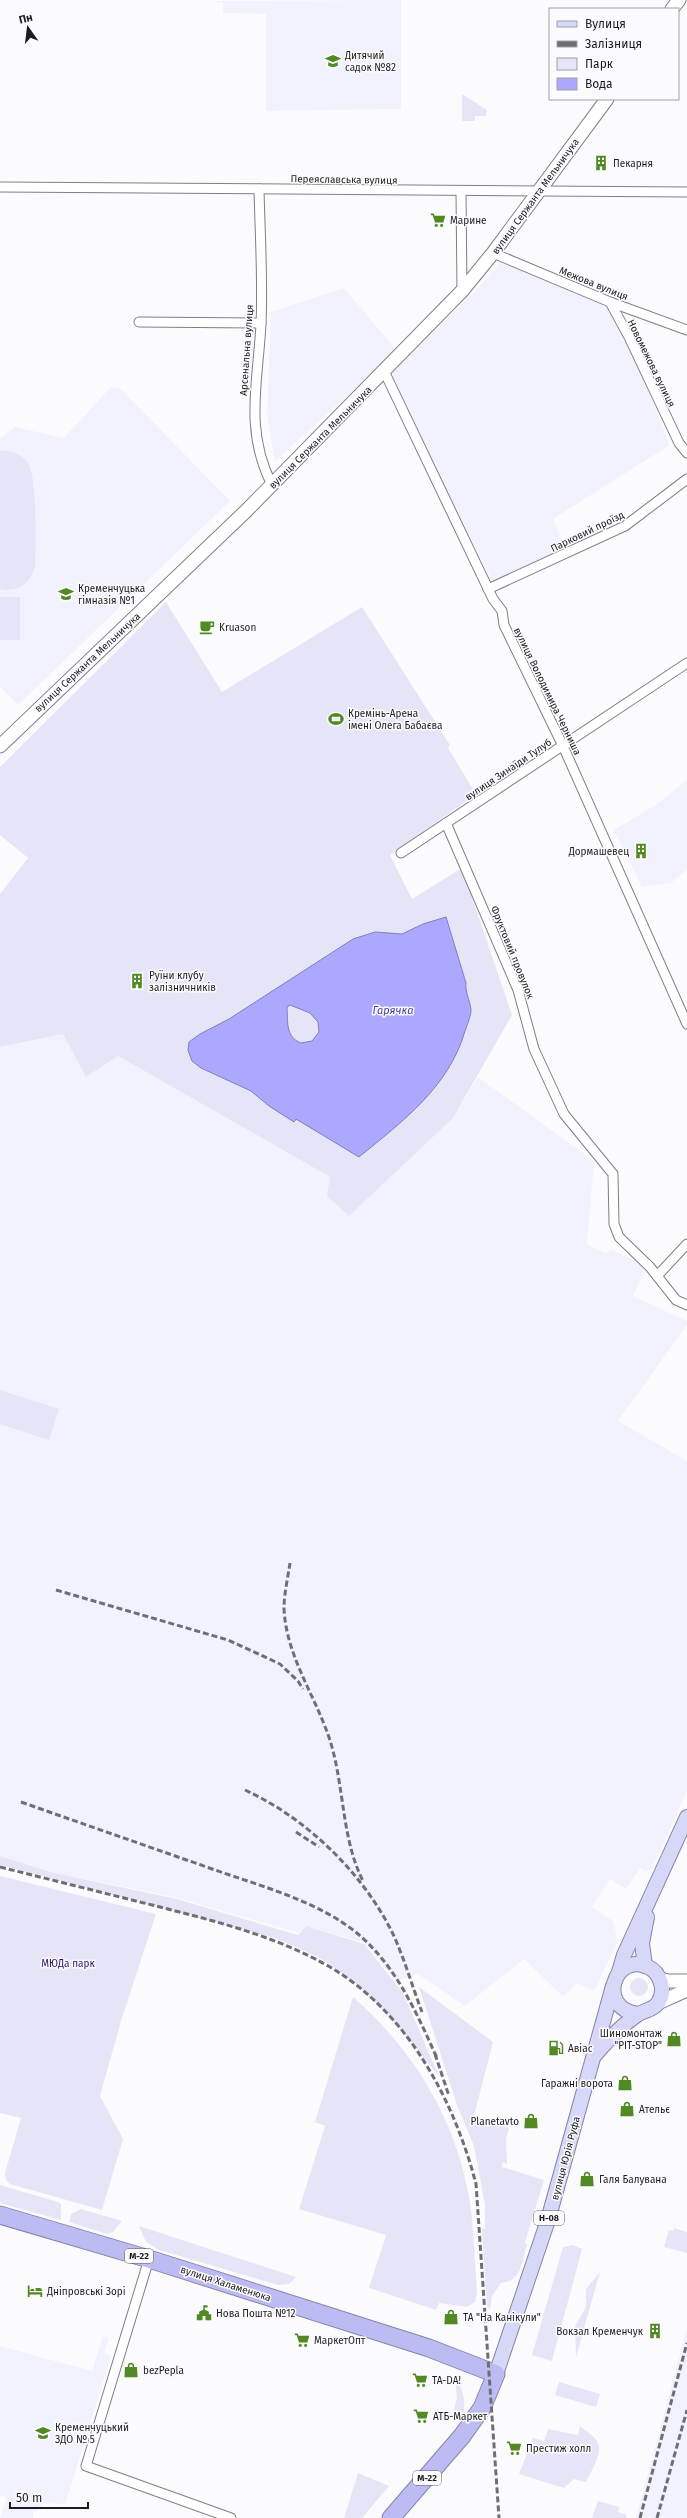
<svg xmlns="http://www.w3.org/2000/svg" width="687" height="2518" font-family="'Fira Sans',sans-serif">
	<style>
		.built { fill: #f2f2fe }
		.green { fill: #e5e5f7 }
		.water { fill: #aba8fe; stroke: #807ebb; fill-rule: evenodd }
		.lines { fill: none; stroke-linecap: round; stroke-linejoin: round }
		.street-casing { stroke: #7e7e89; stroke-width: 11 }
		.secondary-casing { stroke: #7e7e89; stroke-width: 15 }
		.primary-casing { stroke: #8484a9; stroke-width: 16 }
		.highway-casing { stroke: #8484a9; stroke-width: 19 }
		.street { stroke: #fff; stroke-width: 9 }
		.secondary { stroke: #fff; stroke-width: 13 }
		.primary { stroke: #d7d7f8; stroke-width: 14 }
		.highway { stroke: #bcbcf3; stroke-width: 17 }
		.rail { stroke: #6f6f73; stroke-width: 3; stroke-dasharray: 6 3; stroke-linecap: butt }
		.labels { text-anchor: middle; stroke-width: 3; stroke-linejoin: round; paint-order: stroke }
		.shield { fill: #fbfbfe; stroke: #5f5f63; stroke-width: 1 }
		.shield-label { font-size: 9px; font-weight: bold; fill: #1c1c20 }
		.poi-label { font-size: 10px; fill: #1c1c20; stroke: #fbfbfe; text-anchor: start }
		.street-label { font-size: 10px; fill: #1c1c20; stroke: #fbfbfe }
		.park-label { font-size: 10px; fill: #2b1173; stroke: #fbfbfe }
		.water-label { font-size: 11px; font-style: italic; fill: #4b3c9e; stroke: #fbfbfe }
	</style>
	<rect width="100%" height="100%" fill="#fbfbfe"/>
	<g class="built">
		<path d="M401,0V109L266,111V14L223,13V3L211,1Z"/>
		<path d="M500,262L609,307L626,337L670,445L553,519L566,549L493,583L390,375L484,282Z"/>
		<path d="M344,288L397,351L275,461L267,414L271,312Z"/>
		<path d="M111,387L120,388L230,501L18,705L0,687V438L15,427L64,438Z"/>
		<path d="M687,780V870L671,883L642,887L614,830L657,804Z"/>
		<path d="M64,1034L86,1077L118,1056L330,1177L453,1118L478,1077L594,1161L587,1244L605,1253L613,1250L647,1266L633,1296L687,1321V1325L618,1421L687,1461V1791L652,1869L645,1871L640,1868L626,1889L610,1879L592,1907L613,1921L618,1941L594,1991L577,1983L563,1997L524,1959L465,2006L418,1974L397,1981L362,1942L306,1926L298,1933L295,1932L175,1897L54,1873L0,1856V1047Z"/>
		<path d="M687,2328V2518H636L663,2418Z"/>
		<path d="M103,2336L109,2338L104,2353L111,2356L65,2505L43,2502L37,2512L33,2510V2518H0L7,2498L0,2495V2346L92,2371Z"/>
	</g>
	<g class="green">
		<path d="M462,94L487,110L486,116H475V121H462Z"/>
		<path d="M0,451C11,450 24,455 29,465C37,481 36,546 35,566C31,583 18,593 0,589Z"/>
		<rect x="0" y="597" width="20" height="43"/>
		<path d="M166,602L222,692L362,607L450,745L448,748L476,794L390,855L412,899L462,868L512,1015L453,1118L349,1216L327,1196L330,1177L118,1056L86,1077L63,1034L0,1047V894L28,858L0,835V767Z"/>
		<path d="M0,1390L59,1409L49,1440L0,1424Z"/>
		<path d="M0,1856L54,1873L177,1899L298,1935L306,1926L364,1944L403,1993L439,2076C407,2038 379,2000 338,1970C320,1956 296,1947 275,1938L0,1865Z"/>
		<path d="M0,1876L156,1914L121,2021L100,2096L123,2139L102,2210L10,2184L6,2180L5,2173L21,2118L0,2113Z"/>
		<circle cx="639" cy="1987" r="9"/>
		<path d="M419,1987L493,2042L474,2116L509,2128L506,2139L507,2164L503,2162L502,2167L544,2180L525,2242L527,2245C521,2263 523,2280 501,2283L492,2296L490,2310L487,2306L482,2228L485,2229V2205L474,2146L457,2105Z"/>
		<path d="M353,1997C416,2052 460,2126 471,2210C474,2237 475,2265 477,2292L475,2302L467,2307L439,2303L436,2310L369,2288L386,2235L299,2209L325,2126L315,2122Z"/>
		<path d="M0,2185L58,2202L61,2204V2220L0,2203Z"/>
		<path d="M81,2209L122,2221L113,2232L107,2234L69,2222L71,2214Z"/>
		<path d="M139,2226L296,2277L289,2284L278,2285L159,2250L146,2242Z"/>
		<path d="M674,2228L687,2232V2253L664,2247L669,2230L673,2231Z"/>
		<path d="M573,2245L582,2249L552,2361L532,2355L563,2247Z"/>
		<path d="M600,2272L576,2357L575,2326L586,2307V2289Z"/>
		<path d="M455,2376C464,2391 467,2404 462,2421L452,2417L457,2398Z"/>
		<path d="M559,2382L600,2394L596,2407L555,2395Z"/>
		<path d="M580,2426C585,2430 593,2435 597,2441C604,2451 591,2472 586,2482L574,2479L564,2488L519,2474L533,2438L544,2441L548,2429L578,2435Z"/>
		<path d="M358,2473L389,2486L362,2518H344Z"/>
		<path d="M598,2501L619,2507L618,2512L627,2515L626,2518H592Z"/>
	</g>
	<path class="water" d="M446,917L466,983C465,993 470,1000 471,1010C471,1016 467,1025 465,1031C449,1087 402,1122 359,1157L296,1119L294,1122L269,1106L251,1091L201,1068L192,1061L188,1050L189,1042L200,1034L229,1019L353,939L375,932L402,934L423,924ZM290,1005L310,1013L318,1022L319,1032L312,1041L301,1043C285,1037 288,1021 287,1007Z"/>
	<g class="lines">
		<g class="street-casing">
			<g id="street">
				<path d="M0,187L687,192"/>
				<path d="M259,189C260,234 263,279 261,324C258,382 244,430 272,485"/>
				<path d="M461,191L462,291"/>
				<path d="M493,253L610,302L687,330"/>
				<path d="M610,302L629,337L679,443L687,453"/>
				<path d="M139,322L261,323"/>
				<path d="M384,371L493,599L502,611L504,625L563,746L687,1024"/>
				<path d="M488,589L625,526L687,479"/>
				<path d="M446,823L518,990L534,1049L564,1114L613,1174L614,1224L619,1237L650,1267L676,1300L687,1305"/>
				<path d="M401,853L687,663"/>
				<path d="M657,1276L687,1244"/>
				<path d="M149,2259L86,2466L231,2518"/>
			</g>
		</g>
		<g class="secondary-casing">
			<g id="secondary">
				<path d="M672,9L679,0"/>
				<path d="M0,746L247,510L462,291L493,253L607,99"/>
				<path d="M660,1979L668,1981H687"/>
				<path d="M658,2003L687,1990"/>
			</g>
		</g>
		<g class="primary-casing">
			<g id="primary">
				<path d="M645,1966L642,1943L647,1917"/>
				<path d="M619,1972L624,1955L687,1817"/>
				<path d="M595,2055C607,2041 622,2025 637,2015C644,2010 652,2011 658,2003C662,1997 663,1990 661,1983C659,1976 655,1970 648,1967C615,1951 595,2008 638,2014"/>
				<path d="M496,2374L548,2220L613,1986"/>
			</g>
		</g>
		<g class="highway-casing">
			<path id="highway" d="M0,2215L149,2259L429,2348L496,2374L482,2408L462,2436L391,2518"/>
		</g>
		<use href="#street" class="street"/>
		<use href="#secondary" class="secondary"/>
		<use href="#primary" class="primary"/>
		<use href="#highway" class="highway"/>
		<g class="rail">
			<path d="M290,1563C288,1577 284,1594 284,1608C286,1660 321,1703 333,1751C344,1793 343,1842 363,1881"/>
			<path d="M56,1590L228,1640L280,1664L298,1681L303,1689"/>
			<path d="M245,1790C306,1818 362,1872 392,1932C404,1957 412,1986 422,2012"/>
			<path d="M21,1802C86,1825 150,1847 215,1870C261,1886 320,1902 358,1934C397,1967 417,2014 437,2058"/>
			<path d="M296,1832L319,1847"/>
			<path d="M0,1867C52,1880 104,1893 156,1906C215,1921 276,1936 330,1967C408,2013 454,2100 476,2184L499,2518"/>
			<path d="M435,2054L449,2096"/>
			<path d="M640,2518L687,2343"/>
			<path d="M657,2518L687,2410"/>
		</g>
	</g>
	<defs>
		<g id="school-bare" transform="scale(1.2)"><path d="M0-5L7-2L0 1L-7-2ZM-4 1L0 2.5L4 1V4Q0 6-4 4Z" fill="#528923" stroke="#fbfbfe" stroke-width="2.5" paint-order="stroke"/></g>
		<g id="building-bare" transform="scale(1.2)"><path d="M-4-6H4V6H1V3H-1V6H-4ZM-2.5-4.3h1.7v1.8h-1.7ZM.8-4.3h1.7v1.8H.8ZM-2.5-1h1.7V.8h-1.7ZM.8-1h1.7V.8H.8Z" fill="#528923" stroke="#fbfbfe" stroke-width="2.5" paint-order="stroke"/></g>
		<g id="supermarket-bare" transform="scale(1.2)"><path d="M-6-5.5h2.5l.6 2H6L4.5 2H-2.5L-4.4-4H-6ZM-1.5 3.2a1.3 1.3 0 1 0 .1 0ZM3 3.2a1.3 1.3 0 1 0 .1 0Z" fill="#528923" stroke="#fbfbfe" stroke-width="2.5" paint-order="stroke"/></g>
		<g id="cafe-bare" transform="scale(1.2)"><path d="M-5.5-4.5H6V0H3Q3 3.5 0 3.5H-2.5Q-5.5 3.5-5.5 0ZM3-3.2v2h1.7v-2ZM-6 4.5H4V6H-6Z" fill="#528923" stroke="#fbfbfe" stroke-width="2.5" paint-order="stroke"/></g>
		<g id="stadium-bare" transform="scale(1.2)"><path d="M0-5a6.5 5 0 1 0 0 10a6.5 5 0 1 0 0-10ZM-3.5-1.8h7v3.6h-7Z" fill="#528923" stroke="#fbfbfe" stroke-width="2.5" paint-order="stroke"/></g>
		<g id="shop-bare" transform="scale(1.2)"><path d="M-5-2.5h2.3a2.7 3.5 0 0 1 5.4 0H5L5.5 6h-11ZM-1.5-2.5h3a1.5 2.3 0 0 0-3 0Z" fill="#528923" stroke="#fbfbfe" stroke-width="2.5" paint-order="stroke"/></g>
		<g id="fuel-bare" transform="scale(1.2)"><path d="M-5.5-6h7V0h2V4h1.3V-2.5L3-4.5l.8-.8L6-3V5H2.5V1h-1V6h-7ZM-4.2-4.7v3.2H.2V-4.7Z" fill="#528923" stroke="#fbfbfe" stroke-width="2.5" paint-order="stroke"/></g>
		<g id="hotel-bare" transform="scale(1.2)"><path d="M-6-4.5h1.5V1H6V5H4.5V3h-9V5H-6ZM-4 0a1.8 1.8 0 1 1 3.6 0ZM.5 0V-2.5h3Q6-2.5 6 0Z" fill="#528923" stroke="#fbfbfe" stroke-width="2.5" paint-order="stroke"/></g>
		<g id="civic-bare" transform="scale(1.2)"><path d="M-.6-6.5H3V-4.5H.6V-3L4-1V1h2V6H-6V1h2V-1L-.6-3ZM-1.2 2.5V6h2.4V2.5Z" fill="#528923" stroke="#fbfbfe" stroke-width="2.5" paint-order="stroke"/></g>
	</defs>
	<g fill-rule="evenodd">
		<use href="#school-bare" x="333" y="61"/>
		<use href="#building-bare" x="601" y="163"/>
		<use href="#supermarket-bare" x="438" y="220"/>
		<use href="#school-bare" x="66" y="594"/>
		<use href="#cafe-bare" x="207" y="627"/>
		<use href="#stadium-bare" x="336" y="719"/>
		<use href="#building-bare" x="641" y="851"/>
		<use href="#building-bare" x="137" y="981"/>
		<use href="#shop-bare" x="674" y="2039"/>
		<use href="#fuel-bare" x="556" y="2048"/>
		<use href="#shop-bare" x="625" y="2083"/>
		<use href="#shop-bare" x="627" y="2109"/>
		<use href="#shop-bare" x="531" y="2121"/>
		<use href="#shop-bare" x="587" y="2179"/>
		<use href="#hotel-bare" x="35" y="2291"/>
		<use href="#civic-bare" x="204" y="2313"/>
		<use href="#shop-bare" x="451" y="2317"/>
		<use href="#building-bare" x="655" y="2331"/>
		<use href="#supermarket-bare" x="302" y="2340"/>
		<use href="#shop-bare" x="131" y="2370"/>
		<use href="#supermarket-bare" x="420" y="2380"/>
		<use href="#supermarket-bare" x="421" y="2416"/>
		<use href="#school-bare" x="43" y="2433"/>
		<use href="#supermarket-bare" x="514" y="2448"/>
	</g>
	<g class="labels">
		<g class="shield">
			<rect x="534" y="2211" width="30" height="14" rx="3"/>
			<rect x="125" y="2249" width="28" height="14" rx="3"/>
			<rect x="413" y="2471" width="28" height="14" rx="3"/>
		</g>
		<g class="shield-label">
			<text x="549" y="2221">Н-08</text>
			<text x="139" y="2259">М-22</text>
			<text x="427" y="2481">М-22</text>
		</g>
		<g class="poi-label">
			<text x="345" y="59">Дитячий<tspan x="345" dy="12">садок №82</tspan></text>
			<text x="613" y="167">Пекарня</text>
			<text x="450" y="224">Марине</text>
			<text x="78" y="592">Кременчуцька<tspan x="78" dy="12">гімназія №1</tspan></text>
			<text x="219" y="631">Kruason</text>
			<text x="348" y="717">Кремінь-Арена<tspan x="348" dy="12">імені Олега Бабаєва</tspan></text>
			<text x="629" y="855" text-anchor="end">Дормашевец</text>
			<text x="149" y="979">Руїни клубу<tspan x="149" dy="12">залізничників</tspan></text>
			<text x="662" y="2037" text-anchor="end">Шиномонтаж<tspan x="662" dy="12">"PIT-STOP"</tspan></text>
			<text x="568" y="2052">Авіас</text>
			<text x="613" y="2087" text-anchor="end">Гаражні ворота</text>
			<text x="639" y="2113">Ательє</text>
			<text x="519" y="2125" text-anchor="end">Planetavto</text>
			<text x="599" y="2183">Галя Балувана</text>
			<text x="47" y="2295">Дніпровські Зорі</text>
			<text x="216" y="2317">Нова Пошта №12</text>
			<text x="463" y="2321">ТА "На Канікули"</text>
			<text x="643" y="2335" text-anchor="end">Вокзал Кременчук</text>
			<text x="314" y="2344">МаркетОпт</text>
			<text x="143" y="2374">bezPepla</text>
			<text x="432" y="2384">TA-DA!</text>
			<text x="433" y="2420">АТБ-Маркет</text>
			<text x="55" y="2431">Кременчуцький<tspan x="55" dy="12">ЗДО № 5</tspan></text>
			<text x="526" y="2452">Престиж холл</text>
		</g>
		<g class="street-label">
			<text transform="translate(344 179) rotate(1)" y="4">Переяславська вулиця</text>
			<text transform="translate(535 196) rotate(-54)" y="4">вулиця Сержанта Мельничука</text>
			<text transform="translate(594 283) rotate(22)" y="4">Межова вулиця</text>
			<text transform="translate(246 350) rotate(-86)" y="4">Арсенальна вулиця</text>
			<text transform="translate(652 363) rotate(64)" y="4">Новомежова вулиця</text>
			<text transform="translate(320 437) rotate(-45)" y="4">вулиця Сержанта Мельничука</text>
			<text transform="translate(587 531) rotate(-26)" y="4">Парковий проїзд</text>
			<text transform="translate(87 662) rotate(-43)" y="4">вулиця Сержанта Мельничука</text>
			<text transform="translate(548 691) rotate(64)" y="4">вулиця Володимира Черниша</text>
			<text transform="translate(508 769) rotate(-34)" y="4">вулиця Зинаїди Тулуб</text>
			<text transform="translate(513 952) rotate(68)" y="4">Фруктовий провулок</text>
			<text transform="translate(565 2158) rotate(-75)" y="4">вулиця Юрія Руфа</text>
			<text transform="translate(226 2283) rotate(18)" y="4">вулиця Халаменюка</text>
		</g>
		<g class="park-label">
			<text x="68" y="1967">МЮДа парк</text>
		</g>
		<g class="water-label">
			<text x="393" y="1014">Гарячка</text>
		</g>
	</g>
	<rect x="549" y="8" width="130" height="92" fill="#fbfbfe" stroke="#a2a2a5"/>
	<rect x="557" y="21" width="20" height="6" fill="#d7d7f8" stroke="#a2a2a5"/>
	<text x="585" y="28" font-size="12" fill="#1c1c20">Вулиця</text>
	<rect x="557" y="41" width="20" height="6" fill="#6f6f73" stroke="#a2a2a5"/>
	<text x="585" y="48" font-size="12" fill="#1c1c20">Залізниця</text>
	<rect x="557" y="58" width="20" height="12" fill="#e5e5f7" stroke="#a2a2a5"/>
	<text x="585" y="68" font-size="12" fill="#1c1c20">Парк</text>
	<rect x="557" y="78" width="20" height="12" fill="#aba8fe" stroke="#a2a2a5"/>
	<text x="585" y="88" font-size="12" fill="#1c1c20">Вода</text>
	<g transform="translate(28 28) rotate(346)" stroke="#fbfbfe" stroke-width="3" paint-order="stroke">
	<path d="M0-3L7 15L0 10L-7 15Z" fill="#1c1c20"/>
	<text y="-6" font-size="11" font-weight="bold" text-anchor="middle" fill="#1c1c20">Пн</text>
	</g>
	<path d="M10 2502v6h78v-6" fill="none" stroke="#1c1c20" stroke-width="2"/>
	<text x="16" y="2502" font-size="12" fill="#1c1c20" stroke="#fbfbfe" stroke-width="3" paint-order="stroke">50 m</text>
</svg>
